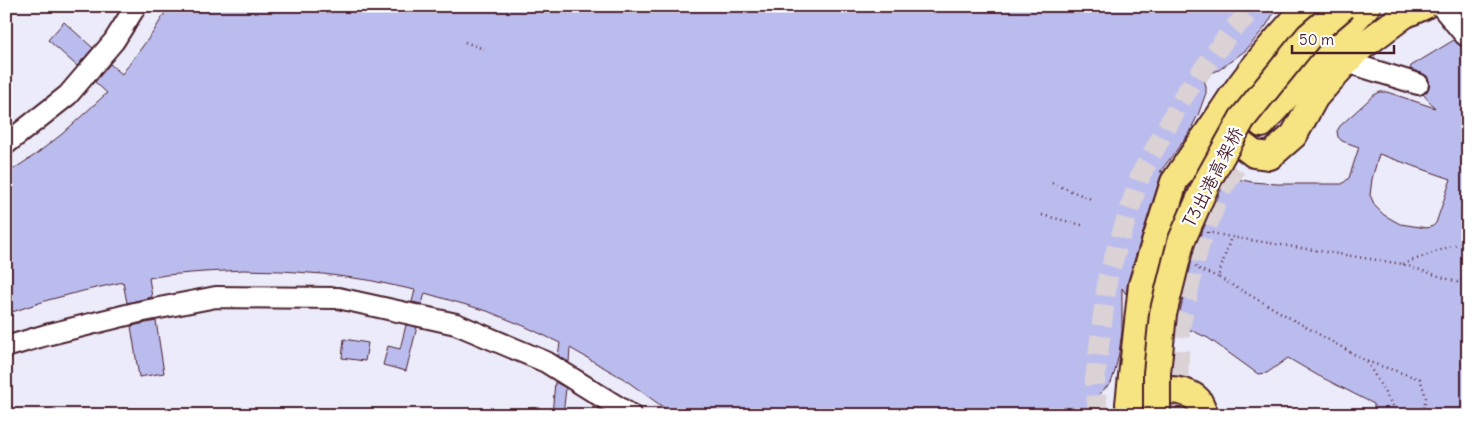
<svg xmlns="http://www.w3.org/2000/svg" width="1474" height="421" font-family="Delius,'LXGW WenKai TC',sans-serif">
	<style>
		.built { fill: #ebebfa }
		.building { fill: #bbbcee; stroke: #4a1f2b; fill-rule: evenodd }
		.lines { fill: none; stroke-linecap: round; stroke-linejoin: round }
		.minor-tunnel { stroke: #dbd2d5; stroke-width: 20; stroke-dasharray: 20 10; stroke-linecap: butt }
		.major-tunnel { stroke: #dbd2d5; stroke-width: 26; stroke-dasharray: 26 13; stroke-linecap: butt }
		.minor-casing { stroke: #4a1f2b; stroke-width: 24 }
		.major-casing { stroke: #4a1f2b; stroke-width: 30 }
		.path { stroke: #4a1f2b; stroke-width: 2.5; stroke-dasharray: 1 4; stroke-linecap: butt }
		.minor { stroke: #fff; stroke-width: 20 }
		.major { stroke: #f6e381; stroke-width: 26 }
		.major-bridge-casing { stroke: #4a1f2b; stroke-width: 30; stroke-linecap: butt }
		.major-bridge { stroke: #f6e381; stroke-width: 26 }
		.labels { text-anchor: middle; stroke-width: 4.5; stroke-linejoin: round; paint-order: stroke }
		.street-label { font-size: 18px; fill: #4a1f2b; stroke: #fff }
	</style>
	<rect width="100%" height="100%" fill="#fff"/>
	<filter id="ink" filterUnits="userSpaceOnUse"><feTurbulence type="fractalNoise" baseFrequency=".02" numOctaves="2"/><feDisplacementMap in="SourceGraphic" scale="10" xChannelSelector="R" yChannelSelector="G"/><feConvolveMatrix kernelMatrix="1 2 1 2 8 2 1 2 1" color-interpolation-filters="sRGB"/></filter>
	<g filter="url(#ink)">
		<rect class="built" x="6" y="6" width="1462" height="409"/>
		<g class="building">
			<path d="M169,6H1278L1266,26L1246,50L1219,70L1203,76L1206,87V93L1198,115L1187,136L1160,172L1163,171L1160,178L1128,281L1126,294L1122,288V331L1119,353L1115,371L1111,383L1099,394L1111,415H674L624,379L570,348L569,362L558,356L560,343L524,326L487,311L425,293L422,304L412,302L415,290L368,280L323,274L282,271L244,270L204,272L166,275L149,278L152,297L127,303L123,282L87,290L48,300L6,314V174L35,155L62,134L107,93L95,82L110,64L122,74L154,31Z"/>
			<path d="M64,22L93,48L77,66L48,40Z"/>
			<path d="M1454,40L1460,46H1468V415H1374V404L1317,375L1288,358L1267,373L1258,374L1208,338L1177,324L1195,247L1227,177L1252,182L1277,184H1342L1349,178L1359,147L1342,141L1338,137L1337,131L1340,126L1374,95L1380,92H1387L1435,108L1423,94L1426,92L1429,87V81L1427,76L1421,73L1410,69L1411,66ZM1379,154L1451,179L1436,223L1433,226L1427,228L1400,224L1384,215L1375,206L1370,195L1372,179Z"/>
			<path d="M156,321L164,373L139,377L131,326Z"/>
			<path d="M406,325L417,327L406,371L383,365L388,346L400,349Z"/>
			<path d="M344,339L368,343L365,361L342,358Z"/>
			<path d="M555,382L566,388L563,415H552Z"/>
		</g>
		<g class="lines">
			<path class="minor-tunnel" d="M1098,415L1095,379L1108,276L1141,174L1185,94L1231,31L1256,6"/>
			<path class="major-tunnel" d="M1174,415L1177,327L1196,246L1219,188L1262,124"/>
			<g class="minor-casing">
				<g id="minor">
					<path d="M1441,6L1465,35"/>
					<path d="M1346,62L1418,84"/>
					<path d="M6,144L68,95L114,41L136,6"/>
					<path d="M6,347L46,335L139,312L216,297L338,298L456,324L546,362L631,415"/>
				</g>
			</g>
			<g class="major-casing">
				<g id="major">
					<path d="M1307,6C1276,40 1246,74 1222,112L1228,134L1254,154L1270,156L1294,135L1315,97L1356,51L1404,15L1424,6"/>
					<path d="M1262,124L1331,45L1367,6"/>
					<path d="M1136,395L1139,392C1156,390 1184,386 1198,400C1201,404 1203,411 1205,415"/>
					<path d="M1129,404L1142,285L1174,182L1222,112"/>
				</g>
			</g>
			<g class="path">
				<path d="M465,42L484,49"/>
				<path d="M1052,183L1091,199"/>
				<path d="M1042,215L1082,225"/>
				<path d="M1208,233V232L1231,237"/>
				<path d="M1403,264L1468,240"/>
				<path d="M1196,266V268L1218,277"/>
				<path d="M1367,362L1398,415"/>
				<path d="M1418,415L1423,412L1426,397L1420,379L1366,361L1218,277L1231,237L1402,264L1457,282L1468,279"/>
			</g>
			<use href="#minor" class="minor"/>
			<use href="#major" class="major"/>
			<g class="major-bridge-casing">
				<path id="major-bridge" d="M1157,415V373L1163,314L1181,242L1208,180L1242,119L1309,36L1344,6"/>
			</g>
			<use href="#major-bridge" class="major-bridge"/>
		</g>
	</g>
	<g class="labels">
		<g class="street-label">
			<text transform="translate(1213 177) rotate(-63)" y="6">T3出港高架桥</text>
		</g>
	</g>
	<rect width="1474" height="421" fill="none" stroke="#fff" stroke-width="25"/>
	<rect x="12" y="12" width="1449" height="396" fill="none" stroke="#4a1f2b" stroke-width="2" filter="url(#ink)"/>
	<path d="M1292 45v8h102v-8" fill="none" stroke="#4a1f2b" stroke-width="2.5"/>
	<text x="1299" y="45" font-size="15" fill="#4a1f2b" stroke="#ffffff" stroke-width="4" paint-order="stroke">50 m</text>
</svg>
